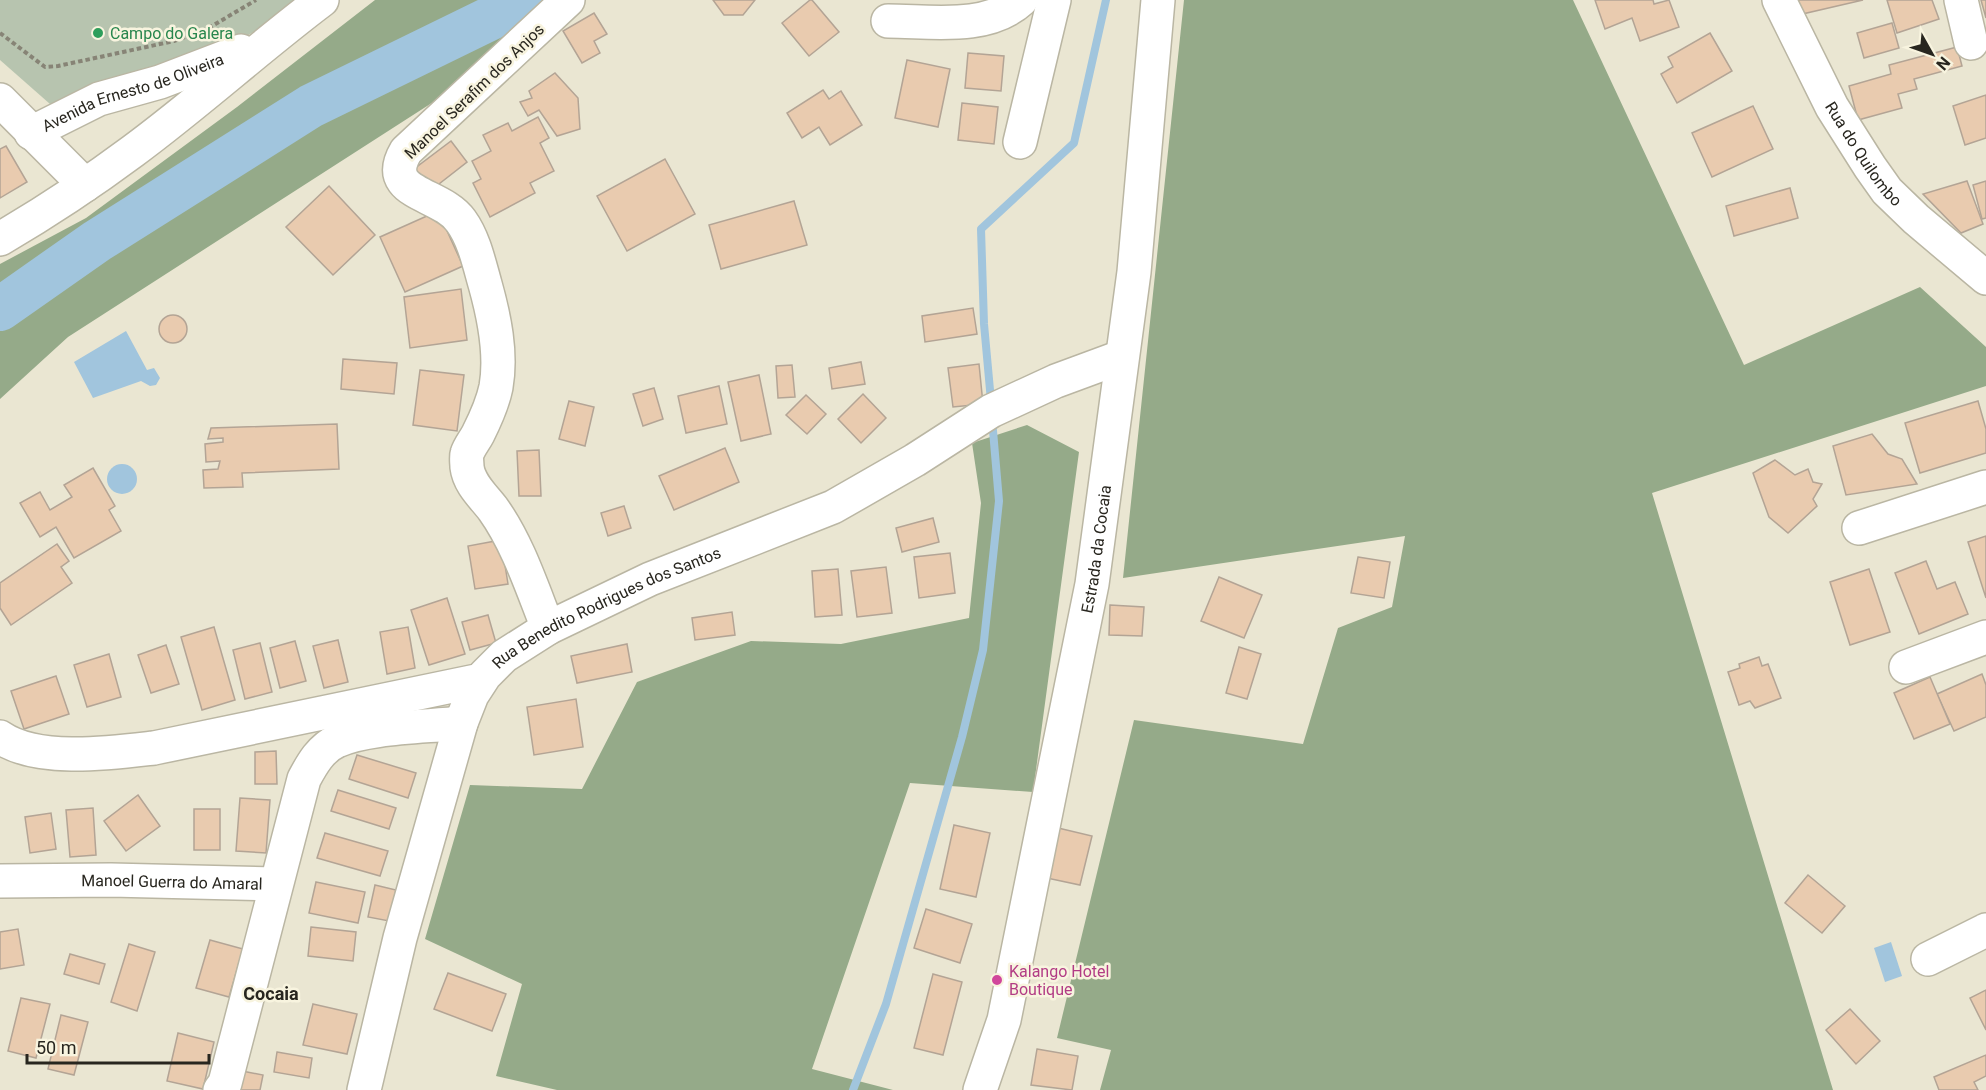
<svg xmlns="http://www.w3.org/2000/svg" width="1986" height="1090" font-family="Roboto,sans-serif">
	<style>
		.green { fill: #b7c4af }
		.forest { fill: #95aa89 }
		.water { fill: #a1c5dd }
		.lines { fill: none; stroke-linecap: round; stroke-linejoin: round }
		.stream { stroke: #a1c5dd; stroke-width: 8 }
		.river { stroke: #a1c5dd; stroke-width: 44 }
		.building { fill: #e9cbaf; stroke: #b3a495; stroke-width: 1.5 }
		.minor-casing { stroke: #bab6a3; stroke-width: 36 }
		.path { stroke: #878476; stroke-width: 4; stroke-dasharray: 4.5 3; stroke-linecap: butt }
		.minor { stroke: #fff; stroke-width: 33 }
		.leisure-dot { fill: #2e9e5b; stroke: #f8f4df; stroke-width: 2 }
		.hotel-dot { fill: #d1479c; stroke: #f8f4df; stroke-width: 2 }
		.labels { text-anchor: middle; stroke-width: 5; stroke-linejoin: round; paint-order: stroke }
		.leisure-label { font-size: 16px; fill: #27864d; stroke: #f8f4df; text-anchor: start }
		.street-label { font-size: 16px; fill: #28261f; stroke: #f8f4df }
		.hotel-label { font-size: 16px; fill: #b23c85; stroke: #f8f4df; text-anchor: start }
		.neighbourhood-label { font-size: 18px; font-weight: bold; fill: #28261f; stroke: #f8f4df }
	</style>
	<rect width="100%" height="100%" fill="#eae6d2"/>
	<path class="green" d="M0,0H304L293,9L202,62L50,104L0,60Z"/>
	<g class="forest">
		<path d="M375,0H556L480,72L68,337L0,399V264L86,218L237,107Z"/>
		<path d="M1184,0H1573L1744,365L1920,287L1986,347V386L1652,493L1833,1090H1100L1111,1050L1057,1038L1134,720L1303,744L1338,628L1392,607L1405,536L1123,578Z"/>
		<path d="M1027,425L1079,452L1033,792L910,783L812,1069L893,1090H557L496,1076L522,984L425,939L470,785L582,789L637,682L751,641L841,644L969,618L981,503L972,443Z"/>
	</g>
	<g class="water">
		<path d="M126,331L147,370L154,368L160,378L156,385L150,386L141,381L93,398L74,362Z"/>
		<circle cx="122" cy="479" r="15"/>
		<path d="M1891,942L1902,976L1885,982L1874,948Z"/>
	</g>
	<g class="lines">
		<g class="stream">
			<path d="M991,401L984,324L981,229L1074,143L1106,0"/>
			<path d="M853,1090L886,1004L962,737L983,650L999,501L992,419"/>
		</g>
		<path class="river" d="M0,309L97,241L311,106L528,0"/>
	</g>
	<g class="building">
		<path d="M713,0H755L743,15H724Z"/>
		<path d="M810,0H812L839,32L809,56L782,23Z"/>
		<path d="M1595,0H1653L1654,4L1669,0L1679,27L1640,41L1632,18L1605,29Z"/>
		<path d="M1795,0H1863L1798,15Z"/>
		<path d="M1887,0H1932L1939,19L1897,33Z"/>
		<path d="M1981,0H1986V18Z"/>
		<path d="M594,13L607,34L594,41L600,53L582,63L563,31Z"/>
		<path d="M1892,23L1899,48L1864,58L1857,33Z"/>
		<path d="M1710,33L1732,71L1677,103L1661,74L1673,67L1668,57Z"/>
		<path d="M1957,47L1962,66L1914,79L1917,89L1898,94L1902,108L1858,120L1849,86L1891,74L1889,65Z"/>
		<path d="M968,53L1004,56L1001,91L965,88Z"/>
		<path d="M907,60L950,69L938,127L895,118Z"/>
		<path d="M555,73L578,98L580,129L557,136L539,110L528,116L520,102L532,98L529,91Z"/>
		<path d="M823,90L829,99L841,91L862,125L830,145L819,127L802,138L787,113Z"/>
		<path d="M1986,95V138L1965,145L1953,106Z"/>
		<path d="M962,103L998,107L994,144L958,140Z"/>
		<path d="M1753,106L1773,149L1712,177L1692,133Z"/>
		<path d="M538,117L549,138L540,143L554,171L530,183L535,193L490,217L473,183L481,179L472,161L491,151L483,135L508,123L512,131Z"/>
		<path d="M451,141L467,162L430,191L414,169Z"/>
		<path d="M6,146L27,182L0,198V149Z"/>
		<path d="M665,159L695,214L627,251L597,196Z"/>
		<path d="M1967,181L1983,224L1961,233L1923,194Z"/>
		<path d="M1986,181V218L1982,219L1973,185Z"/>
		<path d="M329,186L375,235L333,275L286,227Z"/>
		<path d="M1790,188L1798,218L1734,236L1726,206Z"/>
		<path d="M794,201L807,245L721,269L709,225Z"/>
		<path d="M438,211L463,266L405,292L380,237Z"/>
		<path d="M461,289L467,340L410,348L404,297Z"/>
		<path d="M973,308L977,334L925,342L922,316Z"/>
		<circle cx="173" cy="329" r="14"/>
		<path d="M343,359L397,363L394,394L341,389Z"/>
		<path d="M861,362L865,384L832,389L829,368Z"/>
		<path d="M979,364L983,404L953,407L948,368Z"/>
		<path d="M792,365L795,397L778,398L776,366Z"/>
		<path d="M420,370L464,375L457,431L413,425Z"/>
		<path d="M759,375L771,434L741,441L728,382Z"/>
		<path d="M719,386L727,424L686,433L678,396Z"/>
		<path d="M654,388L663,419L643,426L633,394Z"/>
		<path d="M863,394L886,418L861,443L838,419Z"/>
		<path d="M806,395L826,414L807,434L786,415Z"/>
		<path d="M569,401L594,407L585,446L559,439Z"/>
		<path d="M1978,401L1986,429V453L1920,473L1905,423Z"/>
		<path d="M337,424L339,469L242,473L243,487L204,488L203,470L218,469L220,461L206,462L205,444L223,442V438L208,439L211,428Z"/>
		<path d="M1872,434L1888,454L1902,459L1917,484L1846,495L1833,446Z"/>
		<path d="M725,448L739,482L674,510L659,476Z"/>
		<path d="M539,450L541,496H519L517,451Z"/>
		<path d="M1775,460L1795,475L1808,469L1813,482L1822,484L1813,499L1817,506L1788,533L1769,517L1753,473Z"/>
		<path d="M93,468L115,506L109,510L121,531L74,558L56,527L40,537L20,503L40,492L50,510L72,497L64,485Z"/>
		<path d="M624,506L631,528L608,536L601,513Z"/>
		<path d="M933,518L939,542L902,552L896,528Z"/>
		<path d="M1986,536V598L1968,542Z"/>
		<path d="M501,540L508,584L475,589L468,546Z"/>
		<path d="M57,544L69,561L61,567L72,583L11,625L0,608V583Z"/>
		<path d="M950,553L955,593L919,598L914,557Z"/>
		<path d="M1358,557L1390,562L1384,598L1351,593Z"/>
		<path d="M1926,561L1937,589L1955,582L1968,614L1919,634L1895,573Z"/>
		<path d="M886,567L892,613L857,617L851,571Z"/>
		<path d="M838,569L842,615L815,617L812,571Z"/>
		<path d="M1869,569L1890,632L1850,645L1830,582Z"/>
		<path d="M1219,577L1262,595L1244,638L1201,621Z"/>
		<path d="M447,598L465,654L429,665L411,610Z"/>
		<path d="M1110,605L1144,607L1142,636L1109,635Z"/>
		<path d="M732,612L735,635L695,640L692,618Z"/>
		<path d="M488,615L496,643L470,650L462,622Z"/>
		<path d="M214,627L235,700L202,710L181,637Z"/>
		<path d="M408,627L415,668L387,674L380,632Z"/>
		<path d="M338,640L348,682L324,688L313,646Z"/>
		<path d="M295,641L306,681L280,688L270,648Z"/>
		<path d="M260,643L272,692L245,699L233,650Z"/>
		<path d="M627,644L632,672L577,683L571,656Z"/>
		<path d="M166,645L179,684L151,693L138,655Z"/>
		<path d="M1239,647L1261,654L1247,699L1226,693Z"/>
		<path d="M109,654L121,697L87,707L74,665Z"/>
		<path d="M1759,657L1762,666L1768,664L1781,698L1755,708L1750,701L1739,705L1728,672L1740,668L1739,664Z"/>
		<path d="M1982,674L1986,685V717L1954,731L1937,694Z"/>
		<path d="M56,676L69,714L24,729L11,691Z"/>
		<path d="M1930,677L1950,724L1914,739L1894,693Z"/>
		<path d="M576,699L583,747L534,755L527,707Z"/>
		<path d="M276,751L277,784H255V752Z"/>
		<path d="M357,755L416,773L408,798L349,779Z"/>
		<path d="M338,790L396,808L389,829L331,811Z"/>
		<path d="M138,795L160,826L126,851L104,821Z"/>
		<path d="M240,798L270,800L266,853L236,851Z"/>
		<path d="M93,808L96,855L70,857L66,810Z"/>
		<rect x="194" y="809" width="26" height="41"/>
		<path d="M51,813L56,849L30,853L25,817Z"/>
		<path d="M954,825L990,833L976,897L940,889Z"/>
		<path d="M1054,827L1092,836L1080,885L1042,877Z"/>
		<path d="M325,833L388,851L380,876L317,858Z"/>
		<path d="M1808,875L1845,906L1822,933L1785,903Z"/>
		<path d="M316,882L365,892L358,923L309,913Z"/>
		<path d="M375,885L396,890L389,921L368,917Z"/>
		<path d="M926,909L972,924L960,963L914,948Z"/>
		<path d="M311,927L356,932L353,961L308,956Z"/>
		<path d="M18,929L24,965L0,969V932Z"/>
		<path d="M210,940L243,949L229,997L196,988Z"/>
		<path d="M129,944L155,952L137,1011L111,1002Z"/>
		<path d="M70,954L105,964L99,984L64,974Z"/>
		<path d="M448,973L506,994L492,1031L434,1009Z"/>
		<path d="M933,974L962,982L943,1055L914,1048Z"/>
		<path d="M1986,990V1030L1970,998Z"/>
		<path d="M21,998L50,1004L36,1058L8,1051Z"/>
		<path d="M313,1004L357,1014L347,1054L303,1045Z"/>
		<path d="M1850,1009L1880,1041L1856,1064L1826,1030Z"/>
		<path d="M61,1015L88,1022L74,1075L48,1069Z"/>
		<path d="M178,1033L214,1042L203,1089L167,1081Z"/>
		<path d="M1037,1049L1078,1056L1072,1090L1031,1085Z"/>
		<path d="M277,1052L312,1058L309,1078L274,1072Z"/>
		<path d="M1986,1055V1076L1974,1082L1978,1090H1939L1934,1077Z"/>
		<path d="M242,1071L263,1075L260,1090H238Z"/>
	</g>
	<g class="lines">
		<g class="minor-casing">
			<g id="minor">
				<path id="s1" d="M1779,0L1832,107L1870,167L1887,191L1916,219L1986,278"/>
				<path d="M1961,0L1971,43"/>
				<path d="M888,21C931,21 987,31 1021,0"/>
				<path d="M0,100L85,185"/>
				<path id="s2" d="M31,133L99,99L160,82L241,51"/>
				<path d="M1020,142L1054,0"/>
				<path d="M0,239C46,212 90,183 133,151C198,103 257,49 322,0"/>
				<path d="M1859,528L1986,487"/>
				<path d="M548,628C532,588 518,544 493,509C484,497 469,484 467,467C467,464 466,457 467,454C469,447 475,440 478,434C485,420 493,402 496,387C502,353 494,316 485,284C479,263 474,239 461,221C441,192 380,195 406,151L568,0"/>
				<path d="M1906,667L1986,637"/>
				<path d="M0,737C38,763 111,753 154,748L481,680"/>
				<path id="s3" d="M0,881L111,880L275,884"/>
				<path d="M1928,959L1986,930"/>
				<path d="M220,1090L225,1083L304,779C312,764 321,748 337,741C367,727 426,727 461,723"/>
				<path id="s4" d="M364,1090L400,938L461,723L472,695L485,675L504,656L548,628L650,579L833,507L915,460L991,411L1056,381L1121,357"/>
				<path id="s5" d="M980,1090L1004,1020L1092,584L1134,272L1158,0"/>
			</g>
		</g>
		<path class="path" d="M0,33L45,67L58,66L174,41L207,29L256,0"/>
		<use href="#minor" class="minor"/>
	</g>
	<circle class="leisure-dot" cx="98" cy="33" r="6"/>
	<circle class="hotel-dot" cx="997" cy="980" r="6"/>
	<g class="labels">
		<g class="leisure-label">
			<text x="110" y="39">Campo do Galera</text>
		</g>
		<g class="street-label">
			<text transform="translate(474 91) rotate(-44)" y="6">Manoel Serafim dos Anjos</text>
			<text dy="6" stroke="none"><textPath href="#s2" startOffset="110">Avenida Ernesto de Oliveira</textPath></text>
			<text dy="6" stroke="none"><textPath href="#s1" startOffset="176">Rua do Quilombo</textPath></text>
			<text dy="6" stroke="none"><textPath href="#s5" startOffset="554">Estrada da Cocaia</textPath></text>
			<text dy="6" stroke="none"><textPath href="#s4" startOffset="574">Rua Benedito Rodrigues dos Santos</textPath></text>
			<text dy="6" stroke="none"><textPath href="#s3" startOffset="172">Manoel Guerra do Amaral</textPath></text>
		</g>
		<g class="hotel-label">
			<text x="1009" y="977">Kalango Hotel<tspan x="1009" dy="18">Boutique</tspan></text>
		</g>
		<g class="neighbourhood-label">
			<text x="271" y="1000">Cocaia</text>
		</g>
	</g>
	<g transform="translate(1932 54) rotate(130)" stroke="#f8f4df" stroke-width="4.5" paint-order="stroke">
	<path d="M0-4.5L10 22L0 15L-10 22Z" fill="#28261f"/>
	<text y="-9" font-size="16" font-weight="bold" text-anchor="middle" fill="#28261f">N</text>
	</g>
	<path d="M27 1054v9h182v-9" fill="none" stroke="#28261f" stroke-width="3"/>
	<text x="36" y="1054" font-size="18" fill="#28261f" stroke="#f8f4df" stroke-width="4.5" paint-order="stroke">50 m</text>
</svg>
